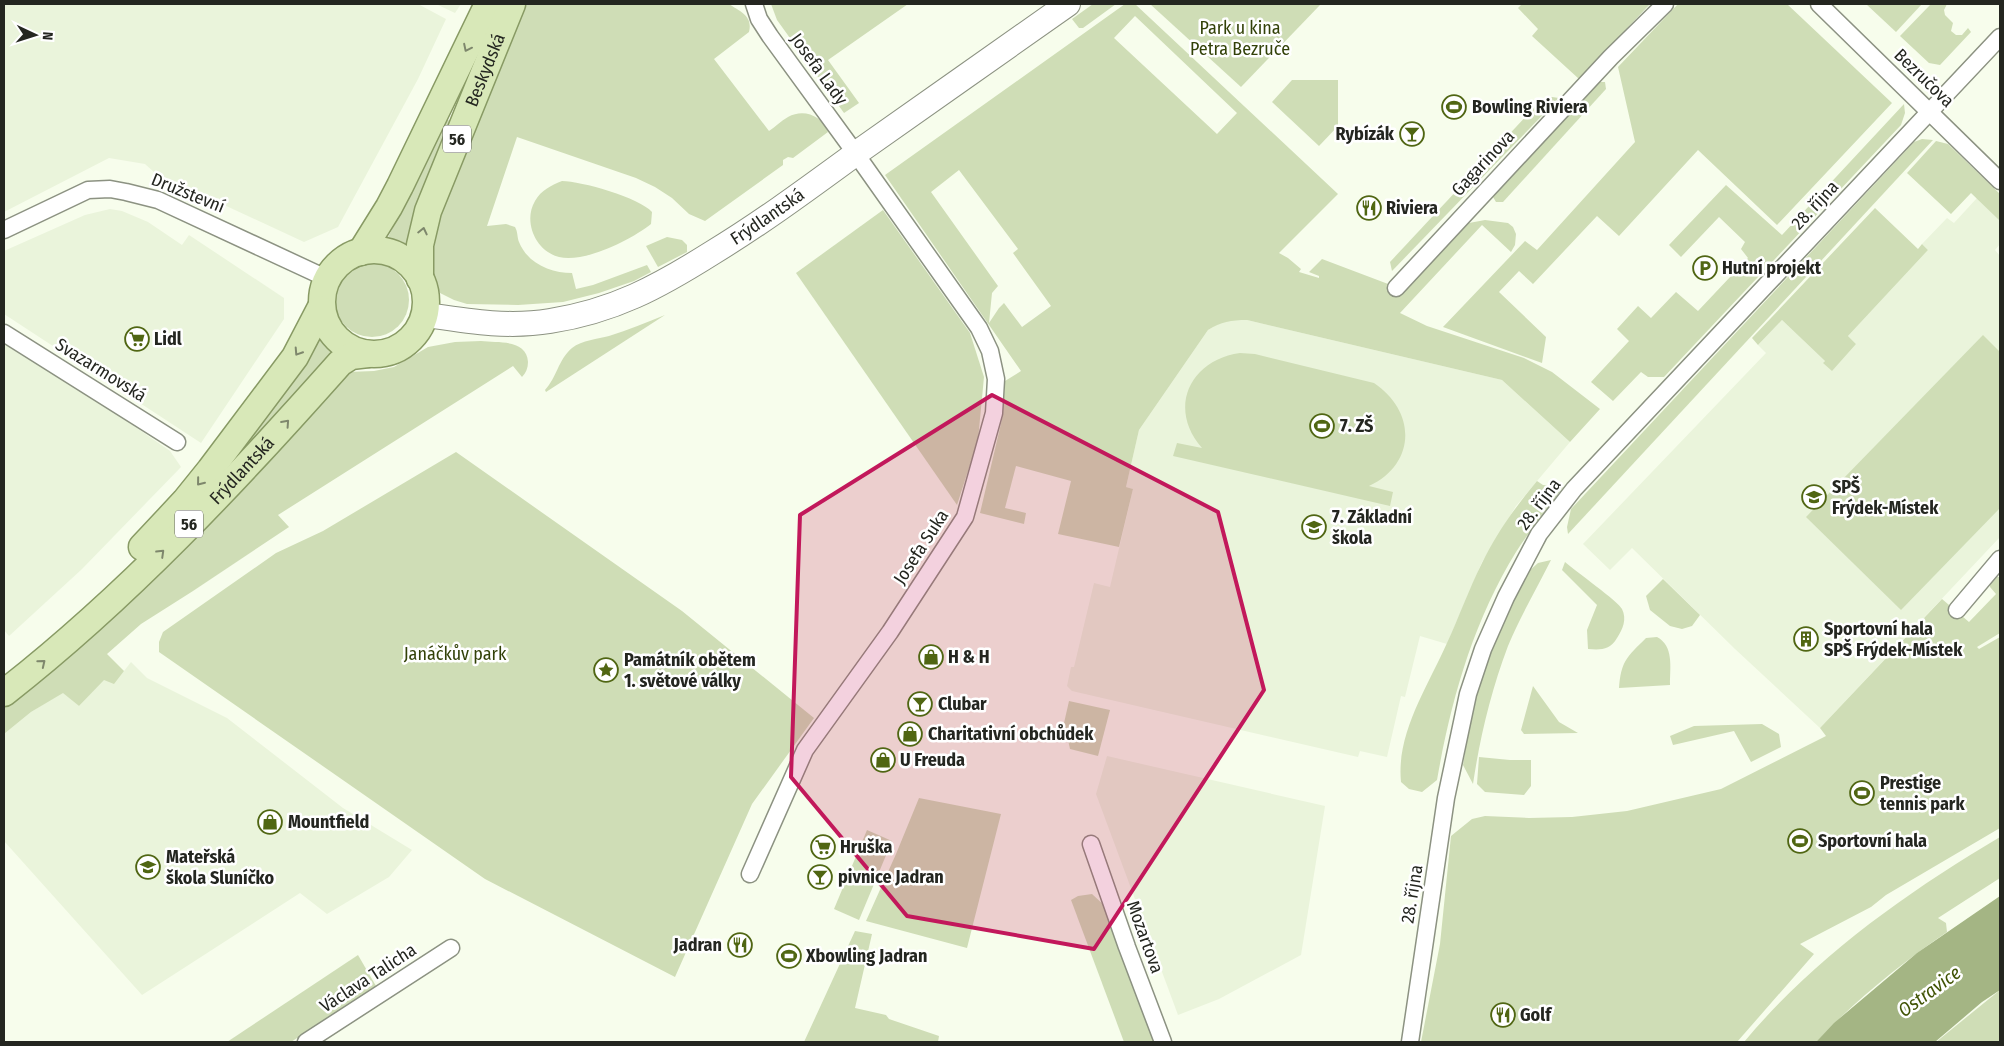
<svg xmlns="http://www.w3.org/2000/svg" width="2004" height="1046" font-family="'Fira Sans Condensed',sans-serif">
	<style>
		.built { fill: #eaf4db }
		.green { fill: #cfddb6; fill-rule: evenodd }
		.water { fill: #a4b584 }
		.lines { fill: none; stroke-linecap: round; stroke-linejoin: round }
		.street-casing { stroke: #8c9282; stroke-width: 19 }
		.secondary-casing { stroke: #8c9282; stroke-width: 26 }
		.primary-casing { stroke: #889a64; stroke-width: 29 }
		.street { stroke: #fff; stroke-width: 16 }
		.secondary { stroke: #fff; stroke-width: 24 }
		.primary { stroke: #d8e8b8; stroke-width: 26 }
		.oneway { stroke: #7e876c }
		.marked { fill: #c2185b; fill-opacity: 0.2; stroke: #c2185b; stroke-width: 4; stroke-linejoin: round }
		.labels { text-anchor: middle; stroke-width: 5; stroke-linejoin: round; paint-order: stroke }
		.shield { fill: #fff; stroke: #666763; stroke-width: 1 }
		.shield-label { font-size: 16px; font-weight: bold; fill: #242620 }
		.park-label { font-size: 18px; fill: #324108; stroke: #fff }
		.street-label { font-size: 18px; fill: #242620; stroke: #fff }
		.poi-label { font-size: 18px; font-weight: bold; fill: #242620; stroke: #fff; text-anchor: start }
		.water-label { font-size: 19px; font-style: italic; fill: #415405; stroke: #fff }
	</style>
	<rect width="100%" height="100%" fill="#f7fdec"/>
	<g class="built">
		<path d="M4,4H418L446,19L418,79L338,227L304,242L155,173L145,164L109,158L4,212Z"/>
		<path d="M436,4H461L455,13Z"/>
		<path d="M1977,198L2000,221V244L1995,250L2000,256V537L1820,728L1735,649L1632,548L1610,570L1583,544L1766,353L1758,345L1782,320L1825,361L1823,363L1856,344L1848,336L1928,250L1922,244L1947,218L1954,223Z"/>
		<path d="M110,209L122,211L148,222L182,245L189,235L284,298V319L201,443L4,314V251L85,215Z"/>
		<path d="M1230,320H1247L1502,380L1570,442L1516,506L1482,562L1447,644L1420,636L1405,697L1401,696L1387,757L1360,751L1358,757L1072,691L1067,686L1071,667H1074L1094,583L1110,587L1133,489L1126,487L1139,430L1208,330L1220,323Z"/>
		<path d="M4,344L105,406L170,451L181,467L82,569L9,636L4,630Z"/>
		<path d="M131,662L147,678L227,718L343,808L412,850L389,877L327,914L300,893L142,995L4,841V734L31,712L63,692L79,706L104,679L124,671Z"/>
		<path d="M1107,756L1325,806L1301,955L1219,999L1178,1015L1096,794Z"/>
	</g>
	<g class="green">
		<path d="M525,4H729C741,12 753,16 749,32L714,59L769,131C775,127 781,121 788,117C804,108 822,116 828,132L793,158L788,157L783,160V165L705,221L689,214L672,198L655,187L636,178L517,137L487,226L506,224L515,227C518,232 517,237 519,242C528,264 551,273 572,273L576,289L593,285L647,265L651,272L634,281L599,293L563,302L518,305L467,304L454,300L440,293L432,279L431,237Z"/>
		<path d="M771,4H908L828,60L859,103L844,113L777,20Z"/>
		<path d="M1093,4H1116L1083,28H1079L1072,19Z"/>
		<path d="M1125,4H1135L1338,194L1279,253L1288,258L1301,269L1299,272L1319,278V276L1309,272L1322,259L1404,290L1469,223L1485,220L1508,223L1513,227L1516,234L1515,245L1511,252L1482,225L1400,313L1427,326L1524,358L1552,372L1600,409L1570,442L1502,380L1247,320C1231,320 1221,322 1208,330L1139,430L1126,487L1133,489L1119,547L1058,534L1071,481L1016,466L1005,508L1026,513L1024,524L980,513L1003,415L1005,381L1021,371L885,175ZM1135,16L1237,113L1217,134L1114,38ZM959,170L1018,249L1013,253L1051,306L1022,327L1004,303L999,308L989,323L992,293L998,286L931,192Z"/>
		<path d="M1150,4H1321L1241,87Z"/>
		<path d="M1522,4H1650L1579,79L1532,36L1538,29L1518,8Z"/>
		<path d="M1678,4H1787L1892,103L1777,225L1698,150L1619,236L1597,216L1533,284L1519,271L1499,292L1546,337L1542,363L1443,327L1525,241L1537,250L1635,142L1618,67Z"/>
		<path d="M1866,4H1922L1896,32Z"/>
		<path d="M1931,4H1954H1947L1944,10L1945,15L1953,23L1951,31L1956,35H1962L1968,28L1971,32L1940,65L1929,63L1900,36Z"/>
		<path d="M1292,80H1338V126L1319,146L1272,102Z"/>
		<path d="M1599,82H1605L1606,89L1503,202H1496L1493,197Z"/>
		<path d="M1552,97L1559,98L1392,271L1390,262L1542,99Z"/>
		<path d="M1904,104L1905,113L1901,125L1664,377H1648L1641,372L1613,401L1591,382L1629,341L1617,329L1638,306L1651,318L1676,292L1698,311L1748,258L1741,249L1745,242L1719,217L1681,257L1669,245L1726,185L1782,235Z"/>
		<path d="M443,118L453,122L409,247L402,242L387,239L407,201Z"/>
		<path d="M1922,139L1933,140L1568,534L1567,527L1571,509L1914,142Z"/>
		<path d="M1936,141L1948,144L2000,194V221L1971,193L1951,214L1907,173Z"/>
		<path d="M562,181C581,181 640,198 652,212L651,224C631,240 585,263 559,257C535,251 523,221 535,201C541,190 552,185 562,181Z"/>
		<path d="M1875,208L1918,249L1922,244L1928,250L1848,336L1856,344L1832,371L1823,363L1825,361L1782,320L1758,345L1752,338Z"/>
		<path d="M883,210L970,333L984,377L978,440L957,505L796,273Z"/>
		<path d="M667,237L682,240L687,245V252L658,267L646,246Z"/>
		<circle cx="372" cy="300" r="37"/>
		<path d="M665,315L546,392L545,390C557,377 558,360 572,348C582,340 598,339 609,336C628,330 647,322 665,315Z"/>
		<path d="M1983,335L2000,352V508L1901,610L1806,517Z"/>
		<path d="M319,337L335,353L224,474Z"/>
		<path d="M481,341C498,343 527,339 528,362C528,368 526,373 522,377L513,366L278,515L289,527L193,591L141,624L107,654L124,671L114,684L104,680L79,706L63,693L31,712L4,734V705L348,372L374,371L394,367L428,347L455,342Z"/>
		<path d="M1240,353L1255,354L1374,383C1417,412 1416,464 1369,486L1393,492L1390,506L1173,456L1177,443L1202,448C1167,408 1190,360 1240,353Z"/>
		<path d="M456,452L682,611L814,718L752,804L675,977L485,879L159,652V642L163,632L276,553L323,531Z"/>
		<path d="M1537,481L1543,485L1563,487C1548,509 1530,530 1516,552C1473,622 1451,700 1437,780L1422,792L1409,789L1401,782C1396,733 1428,686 1447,643C1459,617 1469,589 1482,563C1496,534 1516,506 1537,481Z"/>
		<path d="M1551,560C1537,588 1520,617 1508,646C1491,691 1480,737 1473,784L1463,765L1472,711L1483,669L1504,619L1528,572L1538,563Z"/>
		<path d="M1565,562C1574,570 1619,602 1622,609C1627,619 1623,629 1617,638C1610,650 1601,650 1588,649L1587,630L1597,605L1562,570Z"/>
		<path d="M1997,577H2000V633L1977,647L1979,649L2000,637V828L1886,895L1871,907L1800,944L1814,954L1737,1042H1421L1440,944L1451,836L1472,819L1485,816L1529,818L1572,817L1627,811L1721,789L1826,736L1820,728L1942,599L1969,622L1996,594L1990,587V584Z"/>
		<path d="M1663,579L1700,615L1692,626L1682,629L1670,626L1650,610L1646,596Z"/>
		<path d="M1657,637C1674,646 1670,667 1670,685L1619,688C1621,661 1627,657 1646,638Z"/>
		<path d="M1533,686L1559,722L1578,733L1524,734L1521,730Z"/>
		<path d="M1069,701L1110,710L1098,756L1070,749L1064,723Z"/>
		<path d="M1762,724L1779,734L1781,747L1751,762L1734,731L1673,745L1670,736L1694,726Z"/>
		<path d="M1479,757L1510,760H1531V786L1524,795L1485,792L1477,784Z"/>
		<path d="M919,798L1001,814L967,948L866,921L896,854Z"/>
		<path d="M867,830L892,841L859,920L834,909Z"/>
		<path d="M2000,837V878L1938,918L1946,923L1947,932C1900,964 1855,1001 1816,1042H1744C1815,957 1906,893 2000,837Z"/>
		<path d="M1092,894L1105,906L1157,1042H1124L1071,900L1078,896Z"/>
		<path d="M855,931L872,934L855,1008L886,1015L889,1019L939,1036L938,1042H804Z"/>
		<path d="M358,955L376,986L291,1042H227Z"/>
		<path d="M2000,990V1042H1936Z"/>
	</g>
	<path class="water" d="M2000,896V990L1982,1002L1935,1042H1816L1834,1023L1917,953Z"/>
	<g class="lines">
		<g class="street-casing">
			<g id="street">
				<path d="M1819,4L2000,181"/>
				<path d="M4,230L88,190L110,189L126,192L158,200L326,278"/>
				<path d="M1396,288L1611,57L1665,4"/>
				<path d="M4,333L177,442"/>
				<path d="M1957,610L2000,559"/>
				<path d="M1091,844L1127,947L1163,1042"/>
				<path d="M750,874L805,750L890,632L965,517L994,413L996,379L990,351L979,328L856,154L770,36L759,19L754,4"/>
				<path d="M306,1042L451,948"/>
				<path d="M1410,1042L1446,798L1468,694L1483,649L1506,597L1539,534L1574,489L2000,37"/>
			</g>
		</g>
		<g class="secondary-casing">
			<g id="secondary">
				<path id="s1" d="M426,315C467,321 508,328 550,321C614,311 658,287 712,253C763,222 810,187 858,152C928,103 998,53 1068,4"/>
			</g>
		</g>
		<g class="primary-casing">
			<g id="primary">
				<circle cx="374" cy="302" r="52"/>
				<path d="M361,252L389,207L400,186L488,4"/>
				<path id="s2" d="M420,279V245L428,211L512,4"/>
				<path d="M142,547L185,501L210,470L295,357L320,309"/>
				<path id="s3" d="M4,693C127,597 236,480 340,363L351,356L368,354"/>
			</g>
		</g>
		<use href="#street" class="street"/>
		<use href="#secondary" class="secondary"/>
		<use href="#primary" class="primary"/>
	</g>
	<defs><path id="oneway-chevron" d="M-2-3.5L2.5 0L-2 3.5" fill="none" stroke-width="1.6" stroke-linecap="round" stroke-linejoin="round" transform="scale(1.25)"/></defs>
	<g class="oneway">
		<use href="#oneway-chevron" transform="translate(467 48) rotate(116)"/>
		<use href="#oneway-chevron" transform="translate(423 231) rotate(-77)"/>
		<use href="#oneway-chevron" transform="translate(298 352) rotate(123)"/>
		<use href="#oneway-chevron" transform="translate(286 423) rotate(-48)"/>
		<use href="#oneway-chevron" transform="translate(200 482) rotate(129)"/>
		<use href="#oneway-chevron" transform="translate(161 553) rotate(-44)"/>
		<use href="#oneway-chevron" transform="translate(42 663) rotate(-39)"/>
	</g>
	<path class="marked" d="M992,395L1218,512L1264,690L1094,949L907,916L791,777L800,515Z"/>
	<defs>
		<g id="stadium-ring" transform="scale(1.25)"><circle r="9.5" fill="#fff" stroke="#506613" stroke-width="1.5"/><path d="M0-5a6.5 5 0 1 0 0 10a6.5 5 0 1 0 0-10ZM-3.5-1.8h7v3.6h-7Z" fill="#506613"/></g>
		<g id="bar-ring" transform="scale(1.25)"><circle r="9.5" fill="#fff" stroke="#506613" stroke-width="1.5"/><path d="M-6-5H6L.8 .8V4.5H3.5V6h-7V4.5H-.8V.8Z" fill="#506613"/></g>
		<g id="restaurant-ring" transform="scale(1.25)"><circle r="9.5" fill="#fff" stroke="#506613" stroke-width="1.5"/><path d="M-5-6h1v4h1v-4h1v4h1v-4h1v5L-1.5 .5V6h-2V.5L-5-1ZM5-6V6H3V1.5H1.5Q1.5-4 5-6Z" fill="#506613"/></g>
		<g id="parking-ring" transform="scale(1.25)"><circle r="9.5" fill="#fff" stroke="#506613" stroke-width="1.5"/><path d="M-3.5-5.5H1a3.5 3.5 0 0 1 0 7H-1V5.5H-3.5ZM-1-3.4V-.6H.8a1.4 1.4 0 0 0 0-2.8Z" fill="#506613"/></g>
		<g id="supermarket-ring" transform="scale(1.25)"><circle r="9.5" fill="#fff" stroke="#506613" stroke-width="1.5"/><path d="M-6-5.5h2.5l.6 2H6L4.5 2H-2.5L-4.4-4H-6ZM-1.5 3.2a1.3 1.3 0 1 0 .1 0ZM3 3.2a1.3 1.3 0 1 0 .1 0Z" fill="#506613"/></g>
		<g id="university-ring" transform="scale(1.25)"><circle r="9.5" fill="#fff" stroke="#506613" stroke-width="1.5"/><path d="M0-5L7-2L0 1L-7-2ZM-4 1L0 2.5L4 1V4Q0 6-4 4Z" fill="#506613"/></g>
		<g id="school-ring" transform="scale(1.25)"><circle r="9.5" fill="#fff" stroke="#506613" stroke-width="1.5"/><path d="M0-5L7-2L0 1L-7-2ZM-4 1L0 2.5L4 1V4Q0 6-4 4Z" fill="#506613"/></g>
		<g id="building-ring" transform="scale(1.25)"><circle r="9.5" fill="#fff" stroke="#506613" stroke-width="1.5"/><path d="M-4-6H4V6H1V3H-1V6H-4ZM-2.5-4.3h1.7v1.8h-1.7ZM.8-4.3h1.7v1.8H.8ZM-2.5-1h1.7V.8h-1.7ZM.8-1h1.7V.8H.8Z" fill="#506613"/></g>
		<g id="shop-ring" transform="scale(1.25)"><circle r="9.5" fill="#fff" stroke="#506613" stroke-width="1.5"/><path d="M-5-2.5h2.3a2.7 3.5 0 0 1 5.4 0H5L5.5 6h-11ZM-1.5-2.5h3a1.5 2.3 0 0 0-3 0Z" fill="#506613"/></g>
		<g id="sight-ring" transform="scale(1.25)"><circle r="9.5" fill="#fff" stroke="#506613" stroke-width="1.5"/><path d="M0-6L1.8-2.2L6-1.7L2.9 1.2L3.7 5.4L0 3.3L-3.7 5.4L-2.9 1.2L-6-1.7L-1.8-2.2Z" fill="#506613"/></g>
	</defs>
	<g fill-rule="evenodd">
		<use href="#stadium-ring" x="1454" y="107"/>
		<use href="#bar-ring" x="1412" y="134"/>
		<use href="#restaurant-ring" x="1369" y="208"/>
		<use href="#parking-ring" x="1705" y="268"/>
		<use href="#supermarket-ring" x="137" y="339"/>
		<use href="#stadium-ring" x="1322" y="426"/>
		<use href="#university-ring" x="1814" y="497"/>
		<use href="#school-ring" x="1314" y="527"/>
		<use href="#building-ring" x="1806" y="639"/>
		<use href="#shop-ring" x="931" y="657"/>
		<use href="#sight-ring" x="606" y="670"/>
		<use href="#bar-ring" x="920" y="704"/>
		<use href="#shop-ring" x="910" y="734"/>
		<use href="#shop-ring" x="883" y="760"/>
		<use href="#stadium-ring" x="1862" y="793"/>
		<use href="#shop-ring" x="270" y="822"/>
		<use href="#stadium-ring" x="1800" y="841"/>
		<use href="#supermarket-ring" x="823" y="847"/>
		<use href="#school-ring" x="148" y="867"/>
		<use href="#bar-ring" x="820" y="877"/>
		<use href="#restaurant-ring" x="740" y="945"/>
		<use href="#stadium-ring" x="789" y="956"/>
		<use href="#restaurant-ring" x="1503" y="1015"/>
	</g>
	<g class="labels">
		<g class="shield">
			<rect x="443" y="125.5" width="28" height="27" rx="4"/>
			<rect x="175" y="510.5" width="28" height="27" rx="4"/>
		</g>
		<g class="shield-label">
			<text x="457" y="145">56</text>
			<text x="189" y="530">56</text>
		</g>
		<g class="park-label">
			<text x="1240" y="34">Park u kina<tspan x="1240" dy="21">Petra Bezruče</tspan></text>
			<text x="455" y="660">Janáčkův park</text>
		</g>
		<g class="street-label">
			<text transform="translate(819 69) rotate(54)" y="6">Josefa Lady</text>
			<text dy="6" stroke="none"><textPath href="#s2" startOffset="221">Beskydská</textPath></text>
			<text transform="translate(1924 78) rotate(44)" y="6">Bezručova</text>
			<text transform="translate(1483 163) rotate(-47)" y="6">Gagarinova</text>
			<text transform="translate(188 193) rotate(22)" y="6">Družstevní</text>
			<text transform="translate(1815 205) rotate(-47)" y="6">28. října</text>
			<text dy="6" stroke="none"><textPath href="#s1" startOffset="368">Frýdlantská</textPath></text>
			<text transform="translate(101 370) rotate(32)" y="6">Svazarmovská</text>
			<text dy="6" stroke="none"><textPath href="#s3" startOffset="326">Frýdlantská</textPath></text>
			<text transform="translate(1539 504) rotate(-53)" y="6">28. října</text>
			<text transform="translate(921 547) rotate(-57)" y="6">Josefa Suka</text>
			<text transform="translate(1412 894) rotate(-81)" y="6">28. října</text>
			<text transform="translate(1145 937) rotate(70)" y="6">Mozartova</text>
			<text transform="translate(368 978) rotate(-33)" y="6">Václava Talicha</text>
		</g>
		<g class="poi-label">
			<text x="1472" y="113">Bowling Riviera</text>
			<text x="1394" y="140" text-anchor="end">Rybízák</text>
			<text x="1386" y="214">Riviera</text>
			<text x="1722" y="274">Hutní projekt</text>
			<text x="154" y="345">Lidl</text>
			<text x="1340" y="432">7. ZŠ</text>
			<text x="1832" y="493">SPŠ<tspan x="1832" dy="21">Frýdek-Místek</tspan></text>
			<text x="1332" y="523">7. Základní<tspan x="1332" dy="21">škola</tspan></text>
			<text x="1824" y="635">Sportovní hala<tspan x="1824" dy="21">SPŠ Frýdek-Místek</tspan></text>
			<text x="948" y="663">H &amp; H</text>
			<text x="624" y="666">Památník obětem<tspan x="624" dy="21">1. světové války</tspan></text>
			<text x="938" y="710">Clubar</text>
			<text x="928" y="740">Charitativní obchůdek</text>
			<text x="900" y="766">U Freuda</text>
			<text x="1880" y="789">Prestige<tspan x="1880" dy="21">tennis park</tspan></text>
			<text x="288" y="828">Mountfield</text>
			<text x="1818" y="847">Sportovní hala</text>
			<text x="840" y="853">Hruška</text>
			<text x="166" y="863">Mateřská<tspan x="166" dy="21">škola Sluníčko</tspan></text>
			<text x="838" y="883">pivnice Jadran</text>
			<text x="722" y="951" text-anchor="end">Jadran</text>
			<text x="806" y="962">Xbowling Jadran</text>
			<text x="1520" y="1021">Golf</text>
		</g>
		<g class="water-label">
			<text transform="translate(1929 991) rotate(-36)" y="7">Ostravice</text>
		</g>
	</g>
	<rect width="2004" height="1046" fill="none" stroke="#242620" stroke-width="10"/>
	<g transform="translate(35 35) rotate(94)" stroke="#ffffff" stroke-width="4" paint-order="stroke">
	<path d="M0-4L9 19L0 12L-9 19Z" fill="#242620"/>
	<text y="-8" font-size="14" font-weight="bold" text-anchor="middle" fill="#242620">N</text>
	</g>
</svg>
